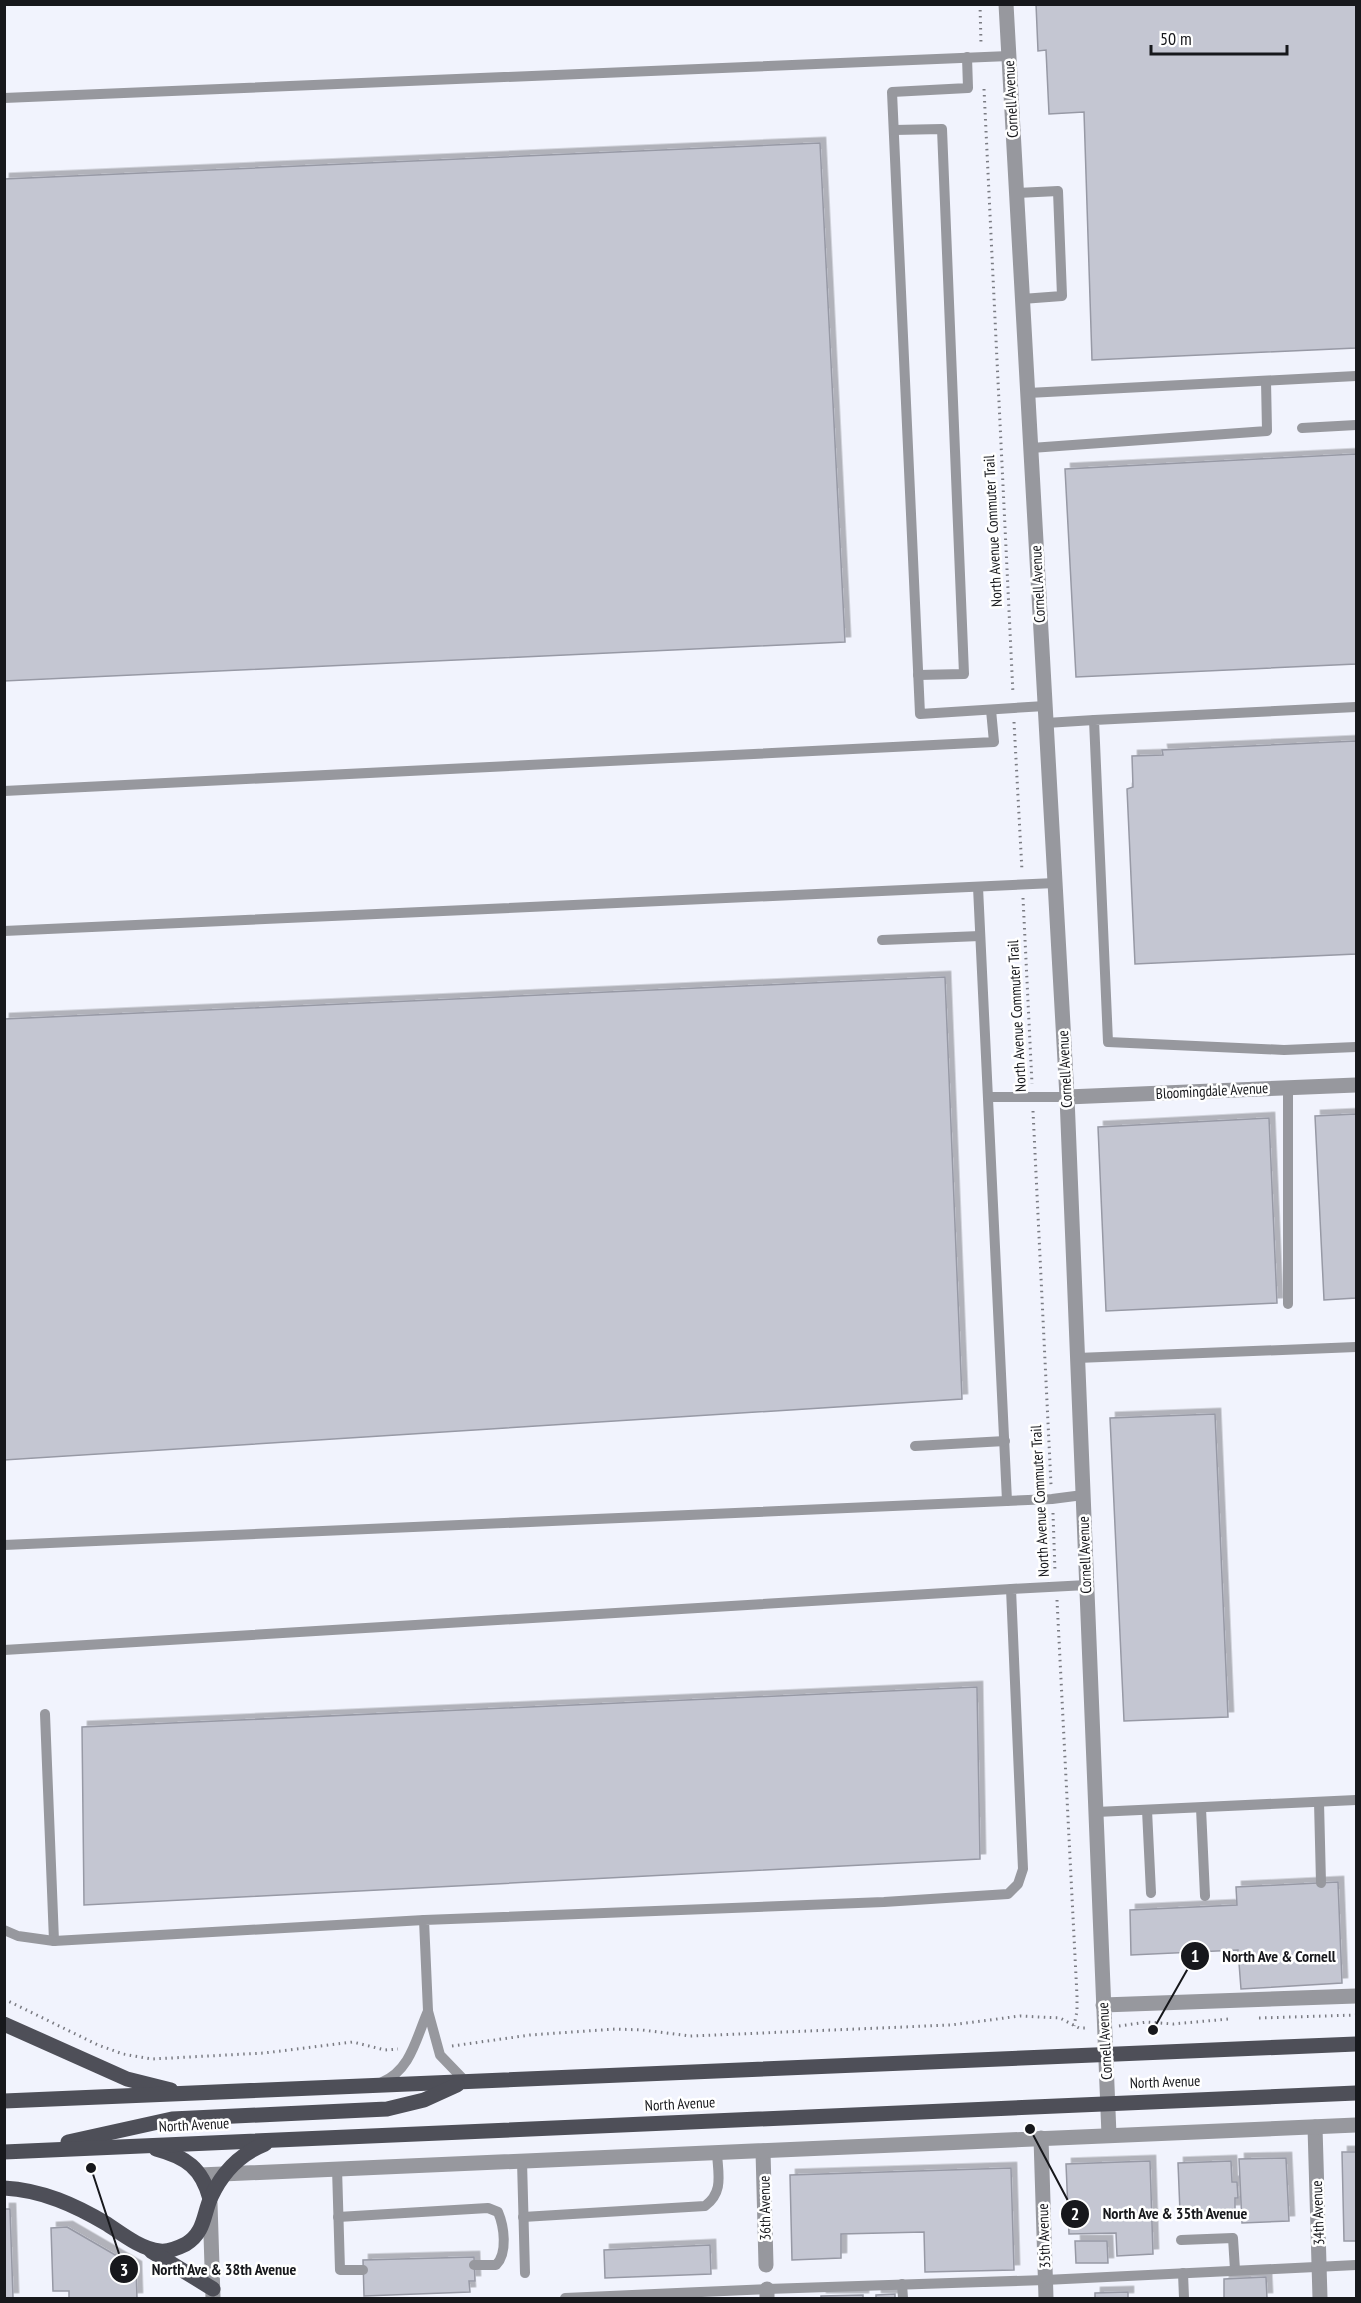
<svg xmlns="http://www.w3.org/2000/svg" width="1361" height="2303" font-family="'PT Sans Narrow',sans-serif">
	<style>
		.building { fill: #c4c6d2; stroke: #9799a5; stroke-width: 1.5; filter: url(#shadow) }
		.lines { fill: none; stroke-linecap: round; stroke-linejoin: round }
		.path { stroke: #7a7b82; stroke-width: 3; stroke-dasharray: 1.5 4.5; stroke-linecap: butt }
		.lane { stroke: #97989e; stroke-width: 10 }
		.street { stroke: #97989e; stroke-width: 15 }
		.primary { stroke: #4e4f58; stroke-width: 15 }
		.labels { text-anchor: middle; stroke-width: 5; stroke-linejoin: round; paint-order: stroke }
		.street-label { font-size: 15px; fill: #17181c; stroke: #fff }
		.leader { fill: none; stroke: #17181c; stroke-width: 2 }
		.callout-dot { fill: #17181c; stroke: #fff; stroke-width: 2 }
		.mark-label { font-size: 18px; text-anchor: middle; font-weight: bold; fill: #fff }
		.callout-label { font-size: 16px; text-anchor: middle; font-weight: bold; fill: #17181c; stroke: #fff; stroke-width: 5; stroke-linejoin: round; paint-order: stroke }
	</style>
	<defs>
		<filter id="shadow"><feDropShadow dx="5.5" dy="-5.5" stdDeviation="0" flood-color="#0004"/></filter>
	</defs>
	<rect width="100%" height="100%" fill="#f1f3fd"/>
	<g class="building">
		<path d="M1036,4H1356V348L1092,360L1084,112L1049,114L1046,50L1038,51Z"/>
		<path d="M820,143L845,642L4,681V179Z"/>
		<path d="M1356,454V664L1076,677L1065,469Z"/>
		<path d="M1356,741V954L1135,964L1127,789L1133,787L1132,756L1163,755L1162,750Z"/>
		<path d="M945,977L962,1399L4,1460V1019Z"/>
		<path d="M1356,1114V1298L1324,1300L1315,1116Z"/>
		<path d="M1269,1118L1277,1303L1106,1311L1098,1127Z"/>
		<path d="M1215,1414L1228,1717L1124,1721L1110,1418Z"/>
		<path d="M977,1687L980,1859L84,1905L82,1727Z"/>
		<path d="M1338,1882L1342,1983L1241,1989L1238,1950L1131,1955L1130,1910L1237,1905L1236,1887Z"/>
		<path d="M1342,2152H1356V2241H1344Z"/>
		<path d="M1286,2158L1289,2221L1242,2223L1239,2159Z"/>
		<path d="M1150,2161L1153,2254L1117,2256L1116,2233L1069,2234L1066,2164Z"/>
		<path d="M1231,2161L1232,2182H1237L1238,2198H1235V2210L1180,2212L1178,2163Z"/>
		<path d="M1011,2168L1014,2270L925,2272L924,2232L841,2234V2258L792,2260L790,2175Z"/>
		<path d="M4,2209H10L13,2298H4Z"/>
		<path d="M67,2227L136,2267L137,2298H69V2291H53L51,2228Z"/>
		<path d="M1075,2241H1107L1108,2263H1076Z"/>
		<path d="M710,2245L711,2274L605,2278L604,2250Z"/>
		<path d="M474,2257L475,2281H469L470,2292L364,2296L363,2260Z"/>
		<path d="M1266,2277L1267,2298H1224V2279Z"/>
		<path d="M1128,2292V2298H1095V2293Z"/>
		<path d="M895,2294V2298H876V2295Z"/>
		<path d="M863,2295V2298H821V2296Z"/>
	</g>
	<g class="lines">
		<g class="path">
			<path d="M980,4L981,44"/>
			<path d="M984,89L1013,694"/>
			<path d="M1014,722L1022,871"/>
			<path d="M1023,898L1032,1084"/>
			<path d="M1033,1111L1051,1485"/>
			<path d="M1053,1513L1055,1572"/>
			<path d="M1057,1600L1077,1996V2011L1074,2026"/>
			<path d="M4,1999L98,2045L123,2054L152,2059L264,2053L353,2042L385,2050L398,2049"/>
			<path d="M1259,2018L1356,2015"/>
			<path d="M1119,2026L1147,2022L1173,2024L1229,2019"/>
			<path d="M452,2046L530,2035L615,2029L642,2030L690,2036L951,2025L1020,2016L1060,2018L1079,2028H1089"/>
		</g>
		<g class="lane">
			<path d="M967,57L968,88L892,92L920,714L1045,706"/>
			<path d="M4,98L1009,56"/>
			<path d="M894,130L942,129L964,674L918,675"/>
			<path d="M1017,193L1058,191L1062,296L1022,299"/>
			<path d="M1028,393L1356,376"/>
			<path d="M1302,428L1356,425"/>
			<path d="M1031,448L1267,431L1266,381"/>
			<path d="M1356,707L1094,720L1108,1042L1284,1050L1356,1047"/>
			<path d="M1046,723L1094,720"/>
			<path d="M4,791L994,742L991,710"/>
			<path d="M978,887L1007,1501"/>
			<path d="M4,931L1055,883"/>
			<path d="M882,940L980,936"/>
			<path d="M1288,1088V1304"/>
			<path d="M988,1097H1067"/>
			<path d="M1077,1358L1356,1347"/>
			<path d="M915,1446L1005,1441"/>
			<path d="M4,1545L1052,1499L1083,1495"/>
			<path d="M4,1650L1011,1589"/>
			<path d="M45,1714L54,1941L424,1920"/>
			<path d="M1319,1802L1321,1883"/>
			<path d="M1201,1808L1205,1896"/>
			<path d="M1147,1810L1151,1893"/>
			<path d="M1096,1812L1356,1800"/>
			<path d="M4,1930L18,1936L54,1941"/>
			<path d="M428,2011L424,1920L884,1902L1008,1894L1018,1884L1023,1869L1011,1589L1087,1585"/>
			<path d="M382,2082C411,2070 416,2038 428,2011L440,2055L466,2082"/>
			<path d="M522,2161L525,2273"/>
			<path d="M337,2168L340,2270H363"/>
			<path d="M338,2217L488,2208L498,2212C504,2226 508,2253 496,2265H474"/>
			<path d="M523,2217L705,2206C724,2192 718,2174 717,2153"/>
			<path d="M1181,2240L1233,2238L1235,2270"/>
			<path d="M1183,2273L1184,2298"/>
			<path d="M902,2284L903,2298"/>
			<path d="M565,2298L767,2289L1045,2280L1356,2265"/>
		</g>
		<g class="street">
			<path d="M1006,4L1067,1097L1109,2135"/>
			<path d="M1067,1097L1356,1085"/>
			<path d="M1103,2005L1356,1996"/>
			<path d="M1315,2127L1320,2298"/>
			<path d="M1041,2138L1046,2298"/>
			<path d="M763,2151L766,2265"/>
			<path d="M200,2175L1356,2125"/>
			<path d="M210,2203L213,2298"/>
			<path d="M767,2289V2298"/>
		</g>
		<g class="primary">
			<path d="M4,2024L127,2079L171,2090"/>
			<path d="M4,2101L1356,2044"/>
			<path d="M68,2142L172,2119L387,2109L424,2100L457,2085"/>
			<path d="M156,2149C186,2157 202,2168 210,2199"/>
			<path d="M4,2152L1356,2093"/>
			<path d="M4,2188C42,2190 75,2205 107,2224C122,2234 141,2249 160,2251C169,2252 178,2248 186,2244C205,2232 203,2215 211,2197C222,2173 240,2154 265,2144"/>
			<path d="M151,2251L213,2289"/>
		</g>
	</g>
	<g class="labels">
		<g class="street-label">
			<text transform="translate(1011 99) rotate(-93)" y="5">Cornell Avenue</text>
			<text transform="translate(993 531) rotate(-93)" y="5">North Avenue Commuter Trail</text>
			<text transform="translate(1038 584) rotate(-93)" y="5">Cornell Avenue</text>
			<text transform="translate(1017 1016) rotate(-93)" y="5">North Avenue Commuter Trail</text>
			<text transform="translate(1065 1069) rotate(-93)" y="5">Cornell Avenue</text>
			<text transform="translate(1212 1091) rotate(-3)" y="5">Bloomingdale Avenue</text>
			<text transform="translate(1040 1501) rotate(-93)" y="5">North Avenue Commuter Trail</text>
			<text transform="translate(1085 1555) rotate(-92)" y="5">Cornell Avenue</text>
			<text transform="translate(1105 2041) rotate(-93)" y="5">Cornell Avenue</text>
			<text transform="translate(1165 2082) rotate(-2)" y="5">North Avenue</text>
			<text transform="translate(680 2104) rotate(-3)" y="5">North Avenue</text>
			<text transform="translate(194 2125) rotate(-3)" y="5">North Avenue</text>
			<text transform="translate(765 2208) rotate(-91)" y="5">36th Avenue</text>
			<text transform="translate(1318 2213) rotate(-92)" y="5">34th Avenue</text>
			<text transform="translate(1044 2236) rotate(-92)" y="5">35th Avenue</text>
		</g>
	</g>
	<path class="leader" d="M1153 2030L1195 1956M1030 2129L1075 2214M91 2168L124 2269"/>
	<g class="callout-dot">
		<circle cx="1153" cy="2030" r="6"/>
		<circle cx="1030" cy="2129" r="6"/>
		<circle cx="91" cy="2168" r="6"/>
		<circle cx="1195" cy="1956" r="15"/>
		<circle cx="1075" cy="2214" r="15"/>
		<circle cx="124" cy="2269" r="15"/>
	</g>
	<g class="mark-label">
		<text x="1195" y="1962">1</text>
		<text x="1075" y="2220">2</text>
		<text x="124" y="2276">3</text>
	</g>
	<g class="callout-label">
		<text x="1279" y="1962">North Ave &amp; Cornell</text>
		<text x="1175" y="2219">North Ave &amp; 35th Avenue</text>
		<text x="224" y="2275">North Ave &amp; 38th Avenue</text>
	</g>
	<rect width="1361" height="2303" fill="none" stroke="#17181c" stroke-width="12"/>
	<path d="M1151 45v9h136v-9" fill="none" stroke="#17181c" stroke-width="3"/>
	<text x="1160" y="45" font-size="18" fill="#17181c" stroke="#ffffff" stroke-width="4.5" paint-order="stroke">50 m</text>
</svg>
